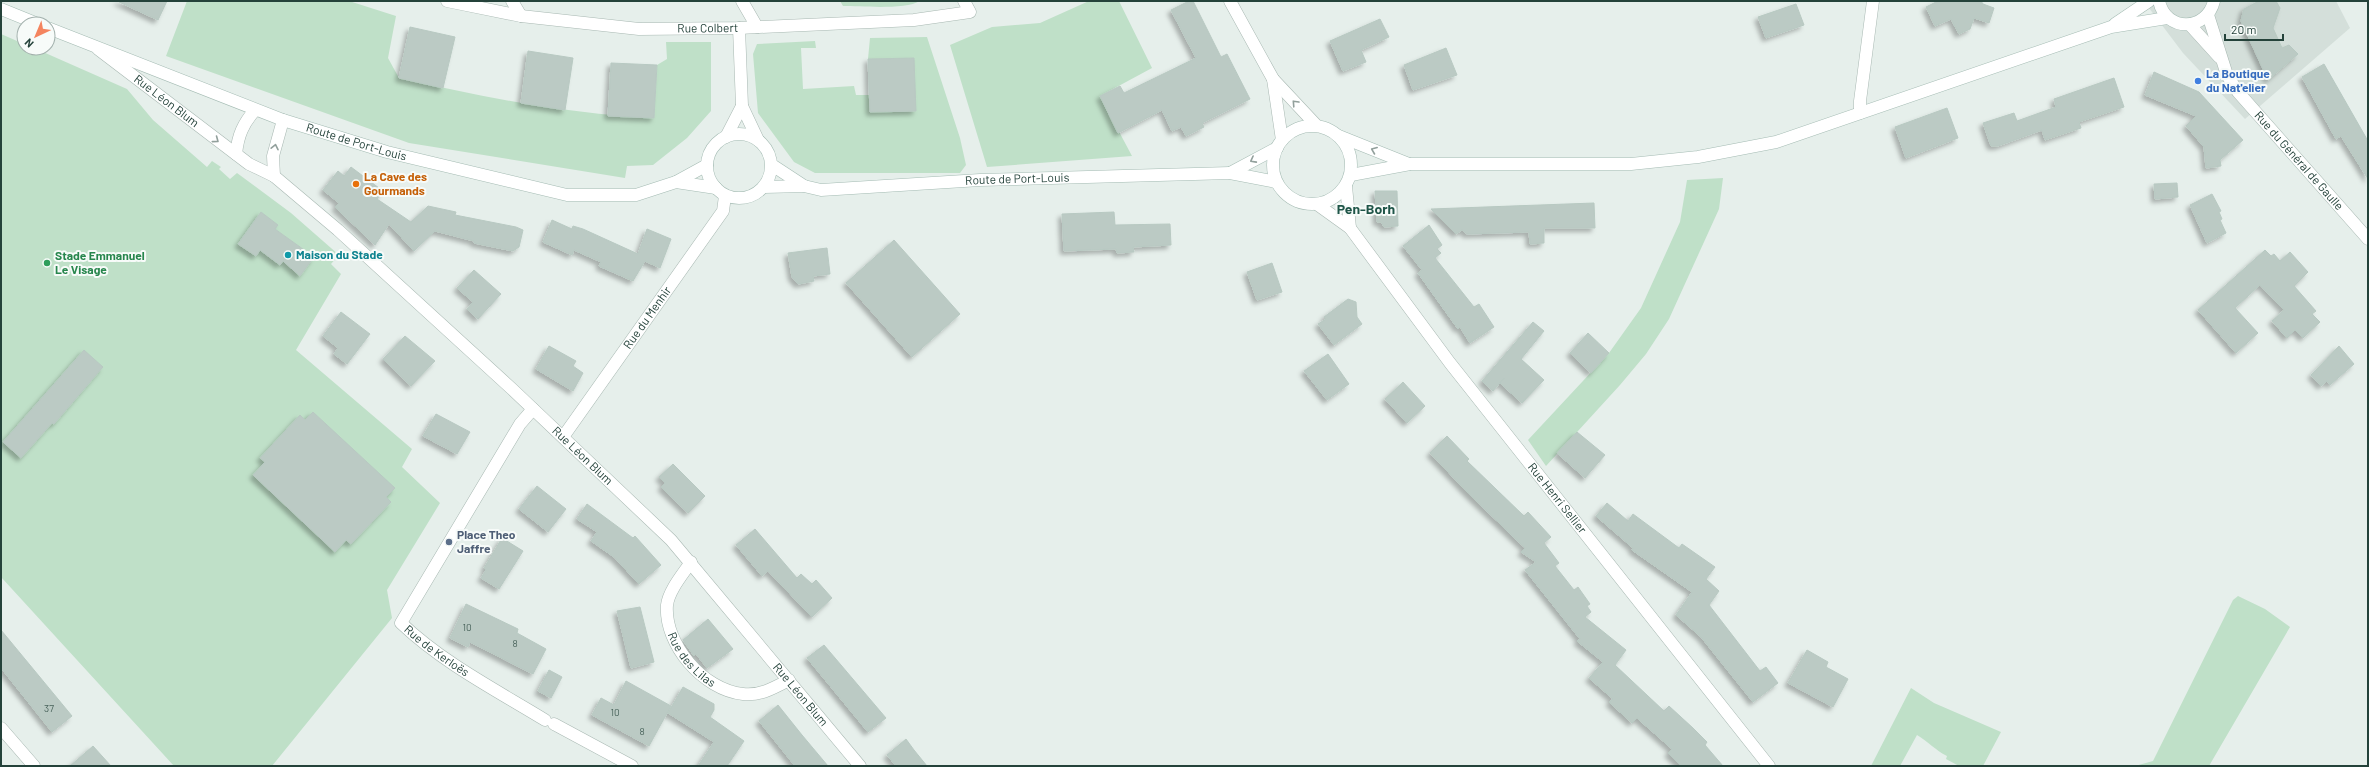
<svg xmlns="http://www.w3.org/2000/svg" width="2369" height="767" font-family="Barlow,sans-serif">
	<style>
		.built { fill: #d4dfda }
		.green { fill: #bfe0c8 }
		.building { fill: #bbcac4; stroke: #b8c9c2; filter: url(#shadow) }
		.lines { fill: none; stroke-linecap: round; stroke-linejoin: round }
		.minor-casing { stroke: #a8b8b2; stroke-width: 13 }
		.tertiary-casing { stroke: #a8b8b2; stroke-width: 13 }
		.secondary-casing { stroke: #a4bbb3; stroke-width: 13 }
		.minor { stroke: #fff; stroke-width: 12 }
		.tertiary { stroke: #fff; stroke-width: 12 }
		.secondary { stroke: #fff; stroke-width: 12 }
		.oneway { stroke: #92a09c }
		.shop-dot { fill: #3f7fe0; stroke: #f7fbf9; stroke-width: 1.5 }
		.food-dot { fill: #e8710a; stroke: #f7fbf9; stroke-width: 1.5 }
		.culture-dot { fill: #0f9aa8; stroke: #f7fbf9; stroke-width: 1.5 }
		.leisure-dot { fill: #2e9e5b; stroke: #f7fbf9; stroke-width: 1.5 }
		.service-dot { fill: #5c6f8a; stroke: #f7fbf9; stroke-width: 1.5 }
		.labels { text-anchor: middle; stroke-width: 4; stroke-linejoin: round; paint-order: stroke }
		.number-label { font-size: 10px; fill: #4a645c }
		.street-label { font-size: 12px; fill: #24423a; stroke: #f7fbf9 }
		.shop-label { font-size: 12px; font-weight: bold; fill: #366cbe; stroke: #f7fbf9; text-anchor: start }
		.food-label { font-size: 12px; font-weight: bold; fill: #c56008; stroke: #f7fbf9; text-anchor: start }
		.culture-label { font-size: 12px; font-weight: bold; fill: #0d838f; stroke: #f7fbf9; text-anchor: start }
		.leisure-label { font-size: 12px; font-weight: bold; fill: #27864d; stroke: #f7fbf9; text-anchor: start }
		.service-label { font-size: 12px; font-weight: bold; fill: #4e5e75; stroke: #f7fbf9; text-anchor: start }
		.quarter-label { font-size: 14px; font-weight: bold; fill: #1f5548; stroke: #f7fbf9 }
	</style>
	<defs>
		<filter id="shadow"><feDropShadow dx="-3.5" dy="3.5" stdDeviation="2" flood-color="#0004"/></filter>
	</defs>
	<rect width="100%" height="100%" fill="#e6efeb"/>
	<path class="built" d="M2149,1H2336L2350,28L2245,119L2183,53L2149,8Z"/>
	<g class="green">
		<path d="M187,1H349L396,16L388,58L399,78C483,97 567,114 654,118L657,65L667,59L666,42H711V111L687,138L653,165L627,166L625,178L409,143L166,56Z"/>
		<path d="M840,1H920C905,10 862,6 843,6Z"/>
		<path d="M1089,1H1119L1152,68L1100,96L1132,156L987,167L950,45L992,27L1040,23Z"/>
		<path d="M1,34L24,44V48H34L127,89L153,120L207,167L212,161L221,167L219,169L230,179L237,173L291,213L339,255L331,264L341,274L296,350L412,449L402,467L440,503L387,590L392,618L272,766H174L1,577Z"/>
		<path d="M927,37L960,138L966,165L960,173H815L794,162L758,113L753,54L757,44L815,41L816,48H801L803,89L854,86L856,95H869L871,112L916,111L868,59L870,38Z"/>
		<path d="M1723,178L1719,209L1669,319L1646,354L1620,385L1546,466L1528,440L1609,353L1641,308L1680,222L1687,180Z"/>
		<path d="M2238,596L2265,609L2290,627L2209,766H2135L2153,761L2233,600Z"/>
		<path d="M1911,688L1934,703L2001,732L1983,766H1959L1946,759L1947,756C1935,750 1929,742 1917,735L1900,766H1871Z"/>
	</g>
	<g class="building">
		<path d="M117,1H167L158,20Z"/>
		<path d="M1189,1H1193L1221,57L1227,54L1250,99L1202,123L1204,127L1186,136L1181,127L1172,131L1162,110L1118,133L1100,96L1120,86L1124,93L1196,58L1171,10Z"/>
		<path d="M1938,1H1981L1983,4L1994,8L1989,23L1974,18L1970,29L1959,34L1951,19L1935,26L1926,7Z"/>
		<path d="M2259,1H2276L2280,8L2273,28L2282,48L2289,45L2298,54L2268,80L2241,21L2244,9Z"/>
		<path d="M1796,4L1804,25L1766,38L1758,17Z"/>
		<path d="M1380,19L1389,37L1361,50L1366,62L1343,71L1330,41Z"/>
		<path d="M410,27L455,37L443,88L399,78Z"/>
		<path d="M1446,48L1457,75L1413,90L1404,65Z"/>
		<path d="M528,51L573,58L565,110L521,103Z"/>
		<path d="M914,58L916,111L870,112L868,59Z"/>
		<path d="M611,63L657,65L654,118L608,116Z"/>
		<path d="M2324,64L2368,141V179L2341,136L2336,139L2302,77Z"/>
		<path d="M2154,72L2199,92L2243,140L2220,160L2221,166L2206,168L2204,147L2186,126L2196,116L2145,95Z"/>
		<path d="M2114,78L2124,107L2079,122L2081,128L2045,140L2042,130L1998,146H1991L1983,123L2014,113L2017,121L2056,107L2054,99Z"/>
		<path d="M1947,108L1958,138L1906,158L1895,127Z"/>
		<path d="M351,167L383,191L377,199L411,222L428,206L456,212L455,215L516,227L523,230L519,247L513,251L474,243V241L435,231L414,251L389,224L375,245L335,207L339,203L323,190L338,171L344,176Z"/>
		<path d="M2177,183L2178,197L2155,199L2154,184Z"/>
		<path d="M1375,191H1397L1398,226L1384,227L1381,222H1377Z"/>
		<path d="M2212,194L2221,211L2219,212L2222,219L2220,220L2226,233L2207,243L2190,205Z"/>
		<path d="M1594,203L1595,228H1544V243L1530,244L1529,232L1467,234L1462,230L1456,234L1431,209Z"/>
		<path d="M261,212L278,225L275,229L314,257L300,276L283,261L280,265L260,250L256,256L238,244Z"/>
		<path d="M1114,212L1115,225L1170,224L1171,245L1133,247L1134,252L1117,253L1116,249L1064,251L1062,214Z"/>
		<path d="M552,220L572,229L573,226L583,229L638,254L647,229L671,239L660,268L645,261L633,281L599,266L601,262L574,250L572,255L543,242Z"/>
		<path d="M1429,225L1442,245L1437,249L1441,253L1435,258L1474,307L1479,304L1494,327L1470,343L1460,327L1458,329L1418,273L1422,270L1403,246Z"/>
		<path d="M894,240L960,314L912,357L846,283Z"/>
		<path d="M827,248L830,274L813,276L814,281L798,284L792,277L788,253Z"/>
		<path d="M2265,250L2271,256L2274,254L2280,261L2290,252L2308,272L2294,286L2316,311L2312,314L2320,322L2303,338L2295,330L2287,338L2272,321L2284,310L2260,285L2235,308L2258,333L2236,353L2198,310Z"/>
		<path d="M1272,263L1282,292L1257,300L1247,272Z"/>
		<path d="M474,270L501,294L478,319L467,309L473,302L457,288Z"/>
		<path d="M1348,299L1356,302L1357,317L1362,324L1334,345L1318,324L1326,319L1324,317Z"/>
		<path d="M341,312L370,334L347,364L334,354L338,348L323,336Z"/>
		<path d="M1533,322L1544,331L1521,359L1544,380L1522,403L1500,383L1504,378L1493,391L1482,381Z"/>
		<path d="M1588,333L1609,353L1591,373L1570,353Z"/>
		<path d="M405,336L435,361L411,386L383,359Z"/>
		<path d="M549,346L576,361L573,366L583,373L573,391L536,369Z"/>
		<path d="M2339,346L2354,364L2330,385L2327,381L2321,386L2311,375Z"/>
		<path d="M84,350L103,367L54,424L52,423L21,458L3,442Z"/>
		<path d="M1328,354L1349,384L1327,400L1304,371Z"/>
		<path d="M1403,382L1425,406L1407,423L1385,399Z"/>
		<path d="M313,412L395,488L386,497L391,502L351,544L346,540L335,552L253,475L265,462L260,458L300,415L305,420Z"/>
		<path d="M436,414L470,432L457,454L423,436Z"/>
		<path d="M1577,432L1605,455L1585,478L1557,453Z"/>
		<path d="M1447,436L1469,459L1467,461L1524,516L1528,512L1551,537L1544,543L1559,563L1555,566L1574,590L1578,587L1590,604L1587,606L1591,612L1585,617L1626,650L1615,665L1664,711L1669,706L1693,728L1707,742L1705,745L1723,766H1681L1668,753L1672,749L1637,718L1632,723L1609,702L1613,699L1589,678L1603,662L1577,641L1580,639L1525,570L1536,562L1521,552L1525,548L1468,493L1430,453Z"/>
		<path d="M673,464L705,496L688,513L661,487L665,483L659,477Z"/>
		<path d="M537,486L566,509L548,532L519,509Z"/>
		<path d="M1607,503L1628,521L1633,514L1679,548L1682,544L1715,567L1706,579L1719,591L1709,605L1760,671L1766,667L1778,683L1753,702L1701,637L1676,615L1692,592L1632,550L1633,548L1596,516Z"/>
		<path d="M587,504L633,538L635,536L661,565L639,584L614,557L591,541L597,532L577,519Z"/>
		<path d="M755,529L797,578L801,574L812,584L816,580L832,598L812,617L768,571L762,576L736,545Z"/>
		<path d="M502,538L523,551L499,589L481,578L486,570L484,568Z"/>
		<path d="M466,604L518,629L517,633L546,649L533,674L470,642L468,647L450,638Z"/>
		<path d="M640,607L654,662L631,668L617,611Z"/>
		<path d="M708,619L733,649L707,668L696,654L694,656L683,640Z"/>
		<path d="M1,630L72,716L52,732L1,668Z"/>
		<path d="M824,645L886,718L868,732L807,658Z"/>
		<path d="M1807,650L1828,662L1826,667L1848,679L1833,707L1788,683Z"/>
		<path d="M549,670L562,677L551,698L538,691Z"/>
		<path d="M626,681L671,706L649,746L592,715L601,698L614,705Z"/>
		<path d="M683,687L714,704V710L710,717L744,741L727,766H698L714,742L668,713Z"/>
		<path d="M778,705L802,735L828,766H795L759,721Z"/>
		<path d="M906,739L914,750L927,766H896L887,755Z"/>
		<path d="M93,746L111,766H70Z"/>
	</g>
	<g class="lines">
		<g class="minor-casing">
			<g id="minor">
				<path id="s1" d="M447,1L521,16L639,29L739,28L914,20L970,12L964,1"/>
				<path d="M512,1L521,16"/>
				<path d="M742,1L757,27"/>
				<path d="M1230,1L1273,79L1317,126"/>
				<path id="s2" d="M2208,15L2227,75L2238,92L2368,239"/>
				<path d="M2190,25L2219,57"/>
				<path d="M739,28L742,106L758,140"/>
				<path d="M1273,79L1282,140"/>
				<path d="M1860,113V101L1873,1"/>
				<path d="M726,137L742,106"/>
				<path d="M1346,186L1350,228"/>
				<path id="s3" d="M1318,205L1350,228L1450,363L1769,766"/>
				<path id="s4" d="M533,409L520,424L401,623C443,663 496,690 545,720"/>
				<path id="s5" d="M563,437L723,211L725,196"/>
				<path id="s6" d="M691,562C683,574 669,590 667,605C664,644 703,690 743,694C760,696 774,688 789,680"/>
				<path d="M554,724L632,766"/>
				<path d="M1,728L34,766"/>
			</g>
		</g>
		<g class="tertiary-casing">
			<g id="tertiary">
				<path id="s7" d="M98,49L249,164L274,176L338,230L512,389L671,540L860,766"/>
				<path d="M236,154C238,135 243,124 255,110"/>
				<path d="M274,176L273,156L283,120"/>
			</g>
		</g>
		<g class="secondary-casing">
			<g id="secondary">
				<path d="M2159,1C2166,33 2207,31 2214,1"/>
				<path d="M1,9L38,24"/>
				<path d="M2115,24L2149,1"/>
				<path id="s8" d="M48,28L283,120L387,152L567,195H636L676,182L707,165"/>
				<circle cx="1312" cy="165" r="39"/>
				<circle cx="739" cy="166" r="32"/>
				<path d="M1339,136L1409,164"/>
				<path d="M772,165L804,186"/>
				<path d="M1230,173L1277,148"/>
				<path d="M1351,175L1410,164H1631L1698,157L1776,142L2111,27L2167,18"/>
				<path d="M676,182L716,188"/>
				<path id="s9" d="M764,187L804,186L821,190L980,180L1230,173L1276,182"/>
			</g>
		</g>
		<use href="#minor" class="minor"/>
		<use href="#tertiary" class="tertiary"/>
		<use href="#secondary" class="secondary"/>
	</g>
	<defs><path id="oneway-chevron" d="M-2-3.5L2.5 0L-2 3.5" fill="none" stroke-width="1.6" stroke-linecap="round" stroke-linejoin="round"/></defs>
	<g class="oneway">
		<use href="#oneway-chevron" transform="translate(1295 103) rotate(-133)"/>
		<use href="#oneway-chevron" transform="translate(216 140) rotate(37)"/>
		<use href="#oneway-chevron" transform="translate(275 147) rotate(-78)"/>
		<use href="#oneway-chevron" transform="translate(1374 150) rotate(-158)"/>
		<use href="#oneway-chevron" transform="translate(1253 160) rotate(152)"/>
	</g>
	<circle class="shop-dot" cx="2198" cy="81" r="4"/>
	<circle class="food-dot" cx="356" cy="184" r="4"/>
	<circle class="culture-dot" cx="288" cy="255" r="4"/>
	<circle class="leisure-dot" cx="47" cy="263" r="4"/>
	<circle class="service-dot" cx="449" cy="542" r="4"/>
	<g class="labels">
		<g class="number-label">
			<text x="467" y="631">10</text>
			<text x="515" y="647">8</text>
			<text x="49" y="712">37</text>
			<text x="615" y="716">10</text>
			<text x="642" y="735">8</text>
		</g>
		<g class="street-label">
			<text dy="4" stroke="none"><textPath href="#s1" startOffset="263">Rue Colbert</textPath></text>
			<text dy="4" stroke="none"><textPath href="#s7" startOffset="86">Rue Léon Blum</textPath></text>
			<text dy="4" stroke="none"><textPath href="#s8" startOffset="329">Route de Port-Louis</textPath></text>
			<text dy="4" stroke="none"><textPath href="#s2" startOffset="175">Rue du Général de Gaulle</textPath></text>
			<text dy="4" stroke="none"><textPath href="#s9" startOffset="254">Route de Port-Louis</textPath></text>
			<text dy="4" stroke="none"><textPath href="#s5" startOffset="146">Rue du Menhir</textPath></text>
			<text dy="4" stroke="none"><textPath href="#s7" startOffset="634">Rue Léon Blum</textPath></text>
			<text dy="4" stroke="none"><textPath href="#s3" startOffset="380">Rue Henri Sellier</textPath></text>
			<text dy="4" stroke="none"><textPath href="#s4" startOffset="297">Rue de Kerloës</textPath></text>
			<text dy="4" stroke="none"><textPath href="#s6" startOffset="112">Rue des Lilas</textPath></text>
			<text dy="4" stroke="none"><textPath href="#s7" startOffset="958">Rue Léon Blum</textPath></text>
		</g>
		<g class="shop-label">
			<text x="2206" y="78">La Boutique<tspan x="2206" dy="14">du Nat'elier</tspan></text>
		</g>
		<g class="food-label">
			<text x="364" y="181">La Cave des<tspan x="364" dy="14">Gourmands</tspan></text>
		</g>
		<g class="culture-label">
			<text x="296" y="259">Maison du Stade</text>
		</g>
		<g class="leisure-label">
			<text x="55" y="260">Stade Emmanuel<tspan x="55" dy="14">Le Visage</tspan></text>
		</g>
		<g class="service-label">
			<text x="457" y="539">Place Theo<tspan x="457" dy="14">Jaffre</tspan></text>
		</g>
		<g class="quarter-label">
			<text x="1366" y="214">Pen-Borh</text>
		</g>
	</g>
	<rect width="2369" height="767" fill="none" stroke="#24423a" stroke-width="4"/>
	<g transform="translate(36 36) rotate(224)"><circle r="19" fill="#f7fbf9" stroke="#a3b1ad"/>
	<path d="M0-3L7 15L0 10L-7 15Z" fill="#f4845f"/>
	<text y="-6" font-size="11" font-weight="bold" text-anchor="middle" fill="#24423a">N</text>
	</g>
	<path d="M2225 34v6h58v-6" fill="none" stroke="#24423a" stroke-width="2"/>
	<text x="2231" y="34" font-size="12" fill="#24423a" stroke="#f7fbf9" stroke-width="3" paint-order="stroke">20 m</text>
</svg>
